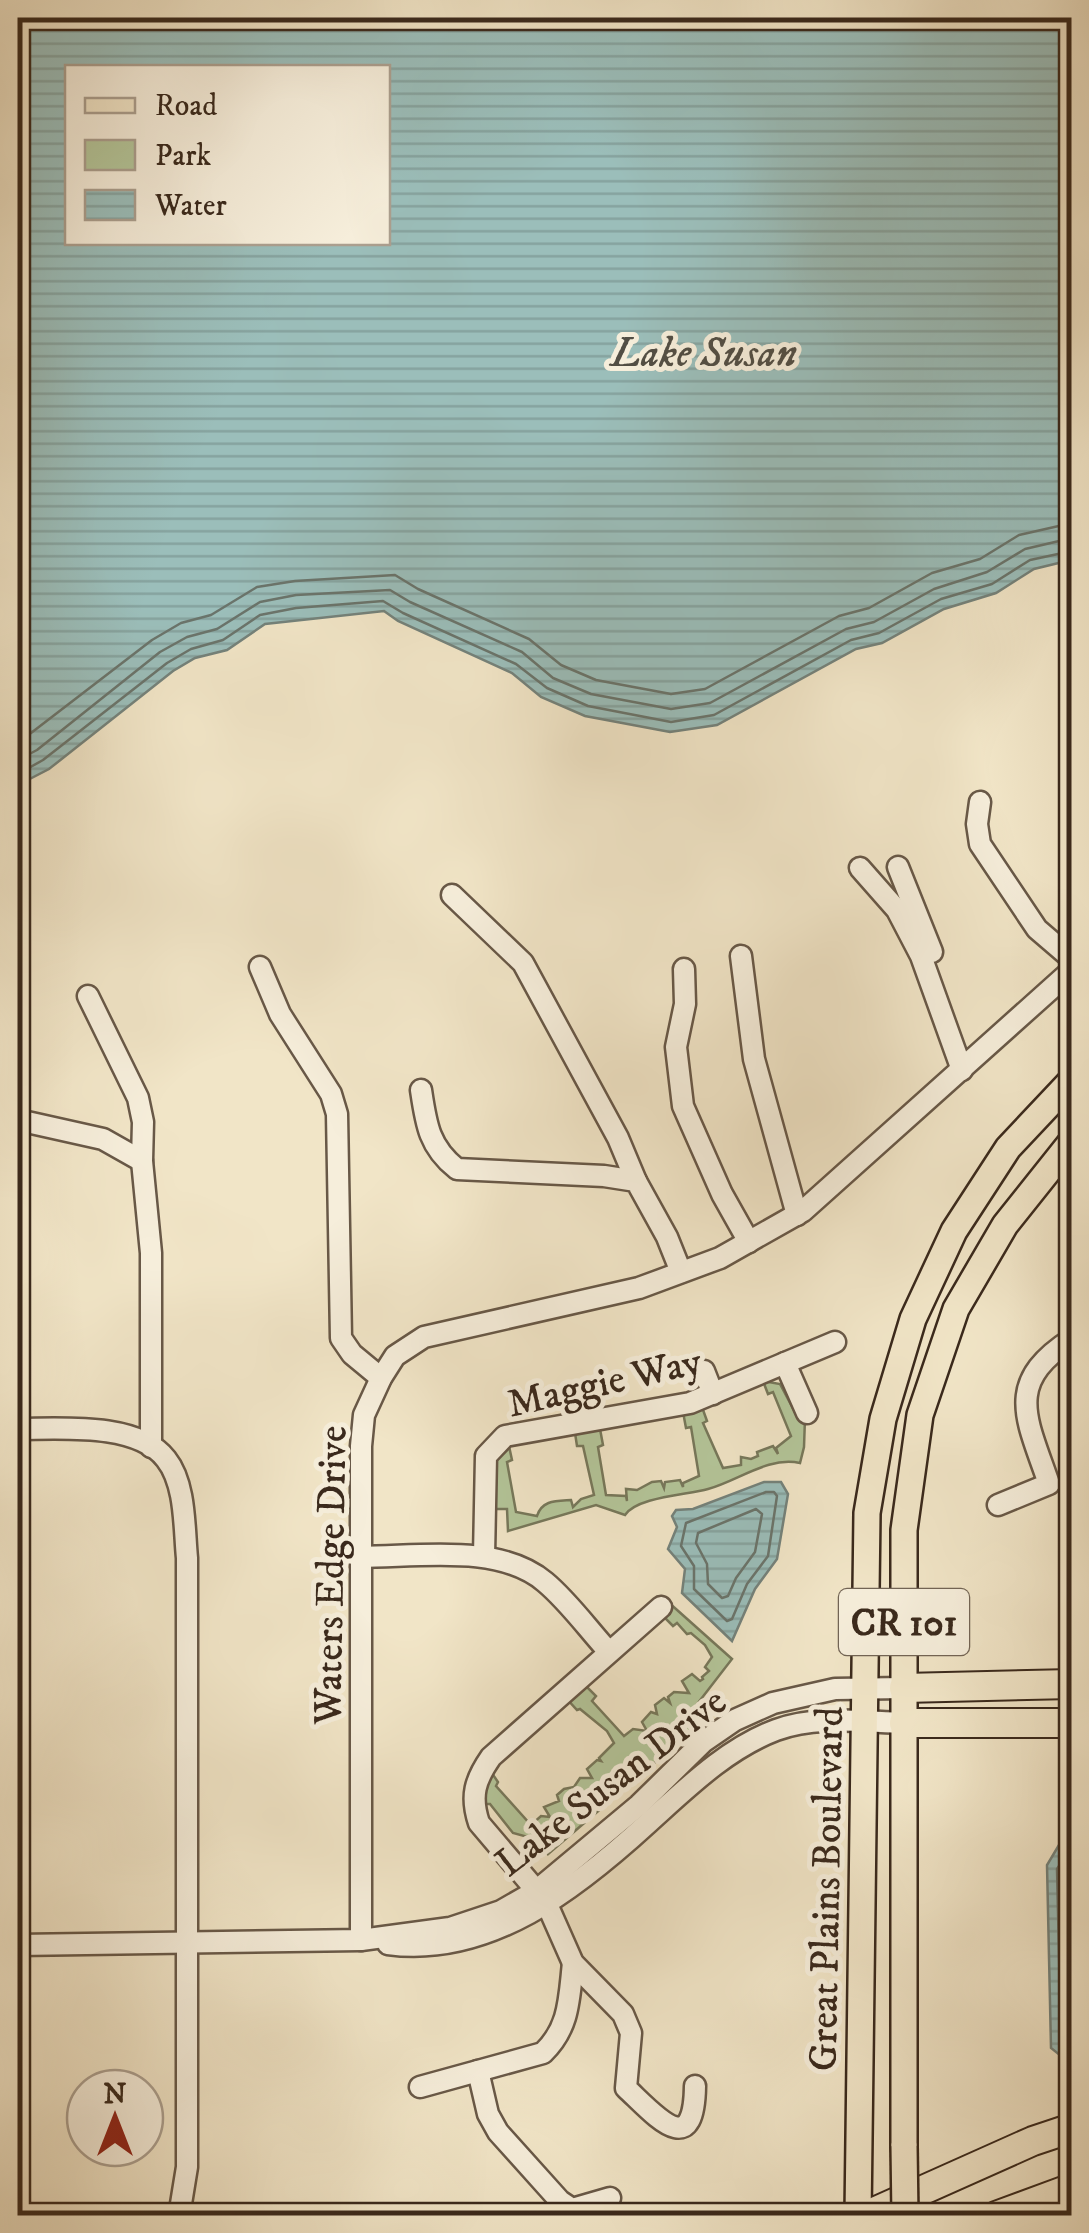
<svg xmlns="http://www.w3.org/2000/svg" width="1089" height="2233" font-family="'IM FELL DW Pica',serif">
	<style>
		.green { fill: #b4c69a; stroke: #77785b; stroke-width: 2.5 }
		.water { fill: url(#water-rules); stroke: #74827b; stroke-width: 2.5; fill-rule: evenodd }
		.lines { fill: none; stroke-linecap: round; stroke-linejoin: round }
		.shore { stroke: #6a746b; stroke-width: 2.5 }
		.minor-casing { stroke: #685847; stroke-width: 25 }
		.major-casing { stroke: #3a291c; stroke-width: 30 }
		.highway-casing { stroke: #3a291c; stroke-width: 32 }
		.minor { stroke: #f6eedb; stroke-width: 20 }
		.major { stroke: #f1e5c7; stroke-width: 25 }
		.highway { stroke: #f1e5c7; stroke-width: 28 }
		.major-bridge-casing { stroke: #3a291c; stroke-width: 30; stroke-linecap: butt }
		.major-bridge { stroke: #f1e5c7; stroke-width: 25 }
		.labels { text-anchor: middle; stroke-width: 10; stroke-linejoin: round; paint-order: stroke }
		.shield { fill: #f6eedb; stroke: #726455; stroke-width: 2.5 }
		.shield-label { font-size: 38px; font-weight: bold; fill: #3a291c }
		.street-label { font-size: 40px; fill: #3a291c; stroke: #f6eedb }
		.water-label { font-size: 42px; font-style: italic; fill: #524e44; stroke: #f6eedb }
	</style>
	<defs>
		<pattern id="water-rules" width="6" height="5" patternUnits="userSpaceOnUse" patternTransform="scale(2.5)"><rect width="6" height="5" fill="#9bbeba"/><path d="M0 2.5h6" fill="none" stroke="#86a39f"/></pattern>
	</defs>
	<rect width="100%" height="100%" fill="#f1e5c7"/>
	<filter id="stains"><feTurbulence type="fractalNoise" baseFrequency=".002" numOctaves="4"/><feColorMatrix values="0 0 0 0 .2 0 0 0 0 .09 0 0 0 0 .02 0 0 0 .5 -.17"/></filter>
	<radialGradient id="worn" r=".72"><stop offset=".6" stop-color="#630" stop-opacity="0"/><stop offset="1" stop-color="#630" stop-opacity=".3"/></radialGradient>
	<g class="green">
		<path d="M763,1381L780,1384L797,1416L805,1418L804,1447L800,1463C768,1456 738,1481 708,1489C686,1495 637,1497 625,1515L596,1505L508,1531L507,1509H493L494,1459L509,1446L512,1460L507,1462L516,1512L537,1516C542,1500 556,1501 571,1500L573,1507L581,1499L594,1495L583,1446H577L575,1433L600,1429L603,1445L598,1447L606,1495L626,1496L627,1501L626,1489L637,1490L652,1482L661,1481L664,1488L665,1482L680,1480L683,1487V1483L699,1476L691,1427L686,1428L683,1412L702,1407L707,1421L703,1423L723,1468L741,1465V1457L751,1459L758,1456L757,1452L773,1446L778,1454L776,1448L791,1436L773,1392L768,1394Z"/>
		<path d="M667,1601L732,1659L691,1712L690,1721L694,1729L548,1854L539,1840L513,1833L490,1804H481L489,1769L498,1782L496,1786L531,1825L541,1816L550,1817L544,1807L559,1801L557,1795L564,1789L574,1787L580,1778H592L587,1769L597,1760L601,1761L599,1758L614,1743L607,1731L580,1709L577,1710L567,1699L584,1684L596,1696L592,1701L624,1736L633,1729L647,1731L642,1722L651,1712L657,1714L655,1705L664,1698L670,1703L668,1697L674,1692L689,1693L682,1681L692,1674L700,1681L703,1679L702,1677L709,1671L705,1667L712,1657L705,1645L691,1633L687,1634L677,1623L673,1626L662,1615Z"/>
	</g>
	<g class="water">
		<path d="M18,18H1071V560L1034,569L996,593L944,609L882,643L856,649L717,725L670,732L585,716L541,697L512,673L398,621L384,611L265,624L227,650L195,658L173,671L49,769L18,785ZM68,68H388V242H68Z"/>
		<path d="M764,1482H781L788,1494L777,1559L755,1589L732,1641L682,1593L685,1569L668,1549L677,1527L672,1516L676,1510L693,1509Z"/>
		<path d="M1071,1834V2064L1051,2048L1047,1865L1062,1840Z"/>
	</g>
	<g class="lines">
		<g class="shore">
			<path d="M18,743L152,640L181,623L211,615L257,587L295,581L395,575L418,589L529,639L561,665L596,680L671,694L705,689L839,616L869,608L932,573L980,559L1019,535L1072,523"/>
			<path d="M18,760L37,750L160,652L187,637L217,629L260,602L296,595L390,590L410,602L522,652L553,678L591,694L671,709L710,703L846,629L874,622L934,589L987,572L1025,549L1072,538"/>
			<path d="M18,774L43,760L167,663L191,649L223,640L260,615L296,608L383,601L403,613L516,664L547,688L588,706L671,722L714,715L851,640L879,633L941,599L992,584L1030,560L1072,551"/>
			<path d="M766,1492H774L777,1496L768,1556L747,1584L732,1619L727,1621L694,1589V1566L681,1546L686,1523Z"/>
			<path d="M756,1509L762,1514L755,1552L736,1578L728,1596L722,1598L708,1584L707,1564L696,1543L698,1533Z"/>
			<path d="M1072,1846L1057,1869L1061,2041L1072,2051"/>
		</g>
		<g class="minor-casing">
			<g id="minor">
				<path d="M980,802L977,824L980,844L1037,929L1072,959"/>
				<path d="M898,867L932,952"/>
				<path d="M860,868L897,910L921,956L962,1070"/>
				<path d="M452,895L523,963L618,1138L636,1181"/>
				<path d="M741,956L754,1059L797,1215"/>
				<path d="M260,967L280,1014L331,1094L337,1114L341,1338L352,1354L381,1378"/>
				<path d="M684,969L685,1004L676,1047L683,1106L722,1194L749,1242"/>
				<path d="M88,996L138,1098L143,1122L142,1161L151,1253V1447"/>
				<path d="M421,1090C426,1124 429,1147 457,1169L604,1176L636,1181L667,1237L681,1272"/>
				<path d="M18,1120L103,1139L142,1161"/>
				<path d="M785,1363L807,1413"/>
				<path d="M704,1371L713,1394"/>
				<path d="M18,1429C60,1429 137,1422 166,1459C186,1484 184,1528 187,1558V2167L179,2216"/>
				<path d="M998,1505L1049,1484C1027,1419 1003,1383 1072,1339"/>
				<path d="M484,1556L486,1456L505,1436L690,1403L835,1342"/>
				<path d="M361,1557C418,1557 499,1543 545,1582C568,1601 588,1629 609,1652"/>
				<path d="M661,1607L491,1757C475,1780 470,1796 479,1823L546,1902L573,1963L623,2014L631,2033L626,2088C656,2116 694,2162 695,2086"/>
				<path d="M361,1940V1446L364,1415L381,1378L395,1356L424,1337L639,1288L720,1258L803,1211L1072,970"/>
				<path d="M388,1944C489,1958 577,1888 648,1823C687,1788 726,1749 776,1730C817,1715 862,1722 904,1723"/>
				<path d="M18,1945L361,1940L450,1928L501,1911L536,1891L639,1805L703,1742L735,1720L773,1703L835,1689L904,1688"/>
				<path d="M478,2071L488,2114L498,2132L560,2201L572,2209L610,2198"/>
				<path d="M420,2087L543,2053C570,2027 569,1998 573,1963"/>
			</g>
		</g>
		<g class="major-casing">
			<g id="major">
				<path d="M904,2146V1530L920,1415L956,1309L1005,1225L1072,1141"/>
				<path d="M858,2216L867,1513L883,1419L913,1319L954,1231L1008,1148L1072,1080"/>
			</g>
		</g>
		<g class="highway-casing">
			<g id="highway">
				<path d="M904,1688L1072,1684"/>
				<path d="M904,1723H1072"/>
				<path d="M865,2216L1033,2141L1072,2128"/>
				<path d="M996,2216L1072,2188"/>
			</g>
		</g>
		<use href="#minor" class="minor"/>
		<use href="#major" class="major"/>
		<use href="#highway" class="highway"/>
		<g class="major-bridge-casing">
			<path id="major-bridge" d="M904,2146L905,2216"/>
		</g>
		<use href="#major-bridge" class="major-bridge"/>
	</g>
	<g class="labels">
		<rect class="shield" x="839" y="1589" width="130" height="66" rx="8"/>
		<g class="shield-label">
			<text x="904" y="1635">CR 101</text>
		</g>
		<g class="street-label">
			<text transform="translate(604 1381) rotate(-13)" y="14">Maggie Way</text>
			<text transform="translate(329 1575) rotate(-89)" y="14">Waters Edge Drive</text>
			<text transform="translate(610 1781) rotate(-38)" y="14">Lake Susan Drive</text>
			<text transform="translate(825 1889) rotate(-89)" y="14">Great Plains Boulevard</text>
		</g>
		<g class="water-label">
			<text x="704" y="366">Lake Susan</text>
		</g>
	</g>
	<rect width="1089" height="2233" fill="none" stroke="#f1e5c7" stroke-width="60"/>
	<rect x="20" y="20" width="1049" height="2193" fill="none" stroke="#3a291c" stroke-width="5"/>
	<rect x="30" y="30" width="1029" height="2173" fill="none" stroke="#3a291c" stroke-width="2.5"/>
	<rect x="65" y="65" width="325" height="180" fill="#f6eedb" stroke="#ab9f8f" stroke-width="2.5"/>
	<rect x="85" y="98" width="50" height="15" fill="#f1e5c7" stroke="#ab9f8f" stroke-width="2.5"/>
	<text x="155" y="115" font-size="30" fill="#3a291c">Road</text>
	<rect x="85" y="140" width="50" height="30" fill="#b4c69a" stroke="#ab9f8f" stroke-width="2.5"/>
	<text x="155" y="165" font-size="30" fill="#3a291c">Park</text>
	<rect x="85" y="190" width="50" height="30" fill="url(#water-rules)" stroke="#ab9f8f" stroke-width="2.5"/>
	<text x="155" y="215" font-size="30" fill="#3a291c">Water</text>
	<g transform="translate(115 2118)"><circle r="48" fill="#f6eedb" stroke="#ab9f8f" stroke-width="2.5"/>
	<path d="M0-8L18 38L0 25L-18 38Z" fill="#8f2418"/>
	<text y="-15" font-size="28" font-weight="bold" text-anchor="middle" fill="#3a291c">N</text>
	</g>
	<rect width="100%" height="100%" filter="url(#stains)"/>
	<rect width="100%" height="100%" fill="url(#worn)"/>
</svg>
